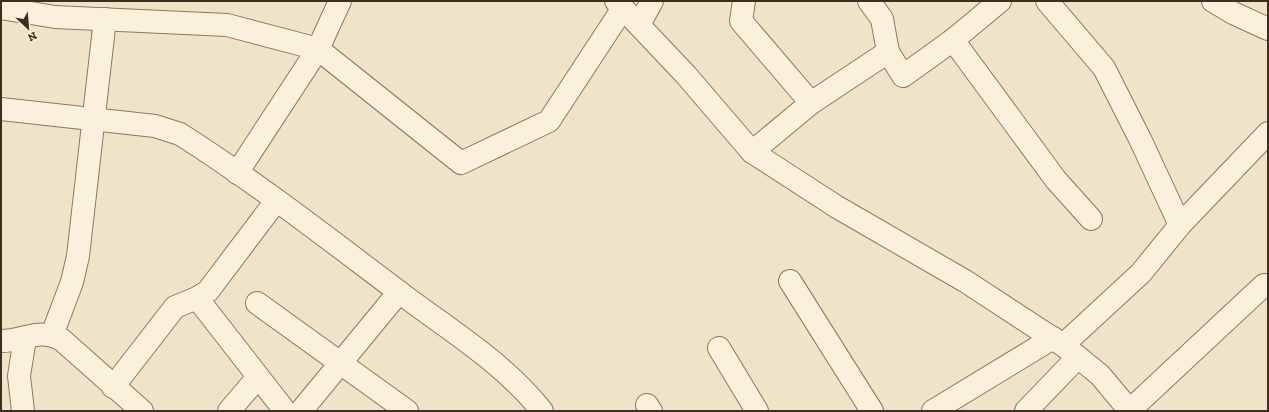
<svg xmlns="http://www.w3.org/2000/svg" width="1269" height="412" font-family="'Zilla Slab',serif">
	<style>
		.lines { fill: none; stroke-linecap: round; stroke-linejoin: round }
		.minor-casing { stroke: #8d765c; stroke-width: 24 }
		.minor { stroke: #faf1dc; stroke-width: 22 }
	</style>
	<rect width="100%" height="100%" fill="#f0e4c8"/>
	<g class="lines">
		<g class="minor-casing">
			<g id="minor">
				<path d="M616,1L686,75L752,152L837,207L965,281L1063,345L1100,375L1130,411"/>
				<path d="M744,1L741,21L811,103"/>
				<path d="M869,1L882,19L888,52"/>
				<path d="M1047,1L1104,68L1140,139L1180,225"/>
				<path d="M1213,1L1233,13L1268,29"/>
				<path d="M1,8L55,17L227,25L318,49L461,163L549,121L623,8"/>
				<path d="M639,25L652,1"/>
				<path d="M953,40L1056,180L1091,219"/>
				<path d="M1,109L155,126L180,134C257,183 330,240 403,295C451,331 505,364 542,411"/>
				<path d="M752,152L811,103L888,52L903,76L953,40L1000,1"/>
				<path d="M237,173L318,49L340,1"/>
				<path d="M790,281L872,411"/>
				<path d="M197,298L285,411"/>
				<path d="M257,303L407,411"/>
				<path d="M52,335L72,282L78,256L105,19"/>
				<path d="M1,341C25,341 38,327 62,340L142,411"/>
				<path d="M1063,345L1141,273L1180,225L1268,133"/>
				<path d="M719,348L757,411"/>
				<path d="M113,387L175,307L197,298L208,291L276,201"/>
				<path d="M647,405L651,411"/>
				<path d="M23,411L19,376L25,338"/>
				<path d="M229,411L258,377"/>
				<path d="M301,411L399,292"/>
				<path d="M933,411L1053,338"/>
				<path d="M1026,411L1078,357"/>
				<path d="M1129,411L1264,285"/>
			</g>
		</g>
		<use href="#minor" class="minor"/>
	</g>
	<rect width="1269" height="412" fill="none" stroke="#3d2e20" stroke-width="4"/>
	<g transform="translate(28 28) rotate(154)" stroke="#f7eed8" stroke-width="3" paint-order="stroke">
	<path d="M0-3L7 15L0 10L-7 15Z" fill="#3d2e20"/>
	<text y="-6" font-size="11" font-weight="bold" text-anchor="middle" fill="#3d2e20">N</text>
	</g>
</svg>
